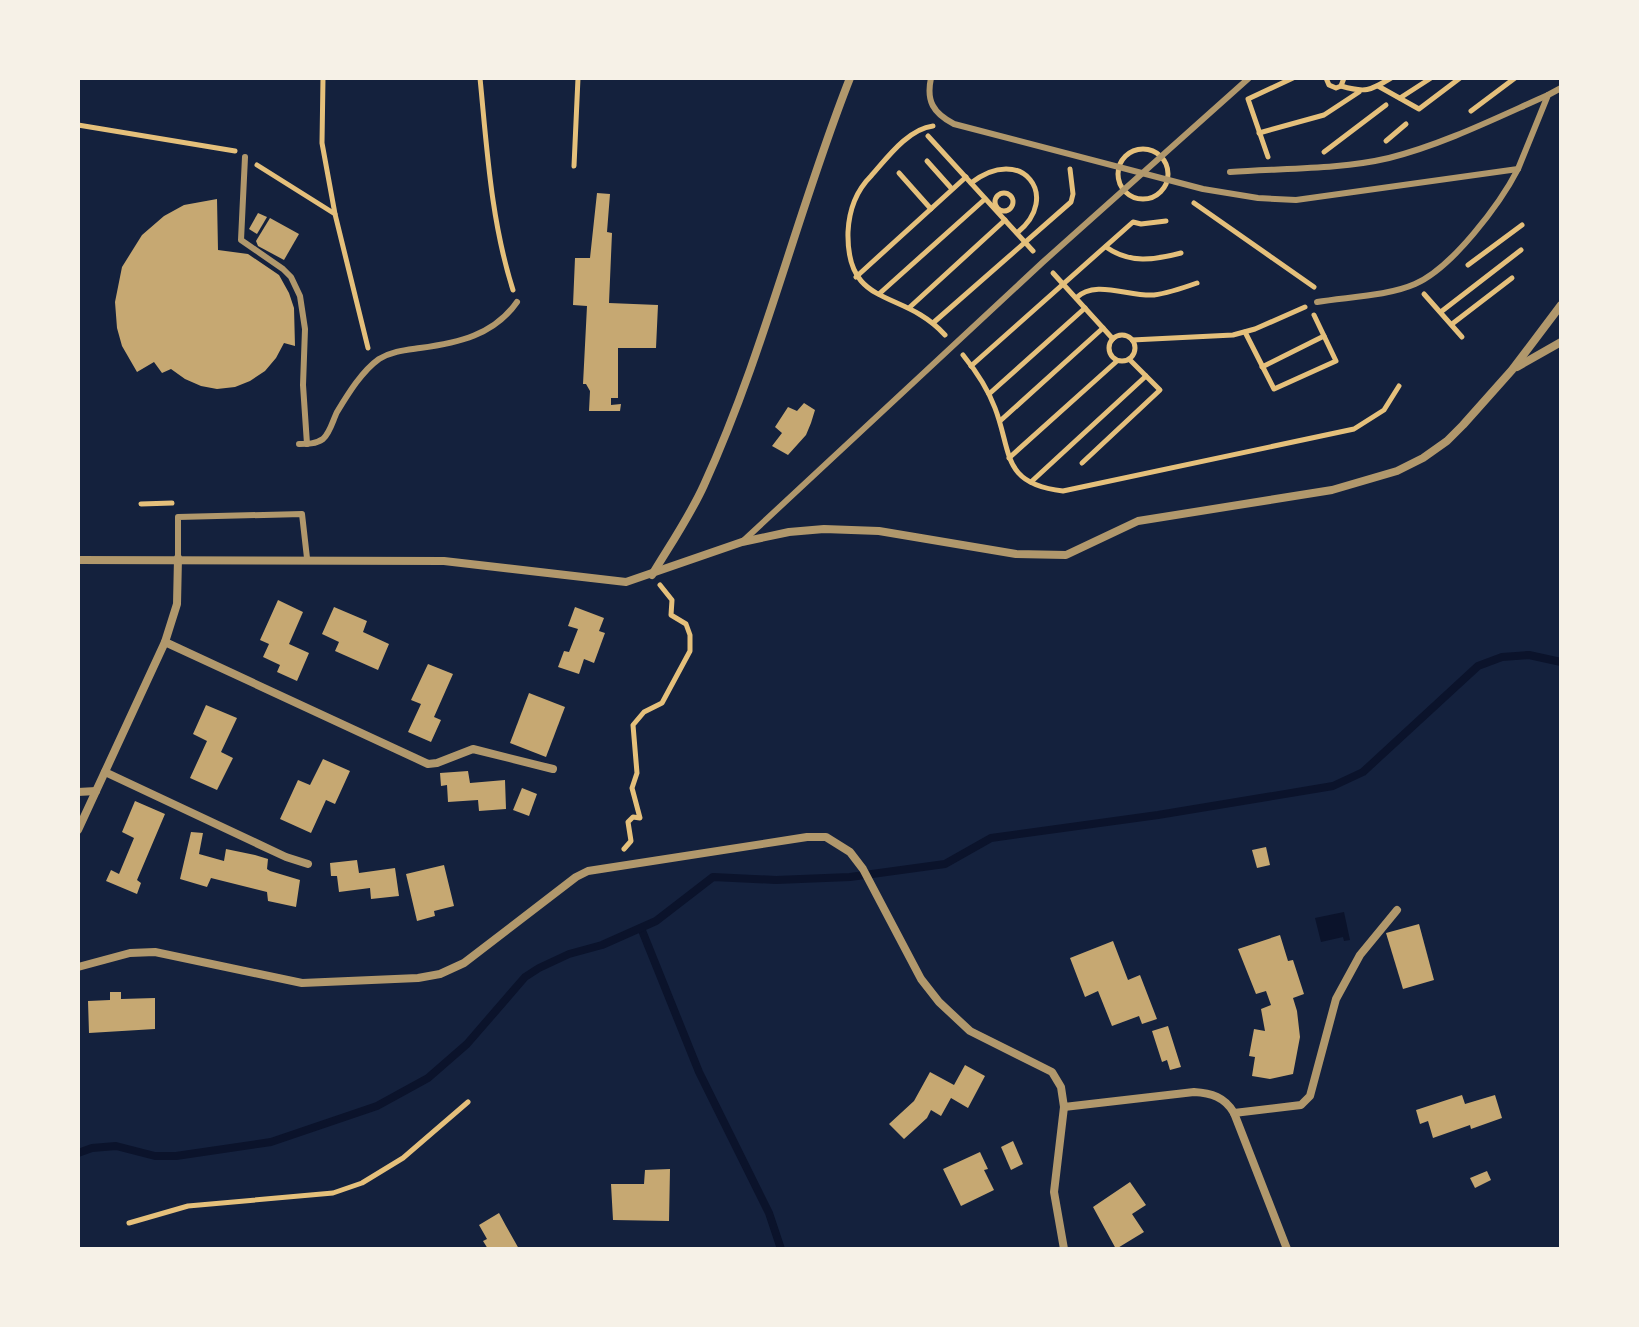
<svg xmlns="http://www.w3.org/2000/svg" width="1639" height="1327" font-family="Manrope,sans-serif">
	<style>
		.water { fill: #0b132b }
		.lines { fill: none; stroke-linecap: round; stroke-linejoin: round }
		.stream { stroke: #0b132b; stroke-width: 8 }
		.building { fill: #c6a872 }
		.path { stroke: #e5c07b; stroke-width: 5 }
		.service { stroke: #b1986c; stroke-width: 6 }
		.minor { stroke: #b1986c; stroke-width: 8 }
	</style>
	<rect width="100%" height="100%" fill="#14213d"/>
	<path class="water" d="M1344,912L1350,940L1344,941L1343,937L1321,942L1315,918Z"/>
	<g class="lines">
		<g class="stream">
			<path d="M641,928L699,1072L769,1213L781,1249"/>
			<path d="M78,1153L92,1148L116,1146L155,1156H176L271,1142L377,1106L428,1078L467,1044L525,977L539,968L569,954L602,945L656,921L713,877L776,880L850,877L945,864L991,838L1158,815L1333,786L1363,772L1478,666L1502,657L1529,655L1561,662"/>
		</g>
	</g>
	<g class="building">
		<path d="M597,193L610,194L607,232L612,233L609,303L658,305L656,348H618V398H611V405L621,404L620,411H589L590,391L586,384H583L587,306L573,305L575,258H590Z"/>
		<path d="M217,199L218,250L248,254L279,275L289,293L294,308L295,346L284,343L276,358L265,371L250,381L235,387L217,389L201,386L185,379L171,369L162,373L154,362L137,372L122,346L117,328L115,302L122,267L142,235L164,216L184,205Z"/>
		<path d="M258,213L267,217L257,234L249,229Z"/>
		<path d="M270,218L299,234L284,260L258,246L256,241Z"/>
		<path d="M804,403L815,410L811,423L806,435L788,455L772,446L782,433L775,427L788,407L797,411Z"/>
		<path d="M278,600L303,612L289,644L309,653L297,681L277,672L280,665L263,657L269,644L260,640Z"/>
		<path d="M334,607L367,621L363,632L389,644L378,670L335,651L339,642L322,634Z"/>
		<path d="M575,607L604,618L599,631L605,633L594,663L584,659L579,674L558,667L564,651L569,652L578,629L568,626Z"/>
		<path d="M428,664L453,674L434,717L441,720L431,742L408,732L421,704L411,700Z"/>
		<path d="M529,693L565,707L546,757L510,743Z"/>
		<path d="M206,705L237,718L221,752L233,758L217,790L190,778L207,741L193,734Z"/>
		<path d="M323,759L350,771L335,804L326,800L311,833L280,819L298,780L310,785Z"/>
		<path d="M468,771L470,783L505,780L506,809L479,811L478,800L448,802L447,785L441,786L440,773Z"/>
		<path d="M522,788L537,794L529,816L513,810Z"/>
		<path d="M135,801L165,814L137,880L141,883L137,894L106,881L111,870L119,874L134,838L122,832Z"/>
		<path d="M191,832L203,833L199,854L224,861L226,849L255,855L268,859L267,869L270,871L300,880L296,907L268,901L267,892L211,878L207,887L180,879Z"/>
		<path d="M1266,847L1270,865L1257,868L1252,850Z"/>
		<path d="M357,860L359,873L395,868L399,896L371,899L370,888L339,892L337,876H331L330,863Z"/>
		<path d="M444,865L454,906L434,911L435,916L417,921L406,874Z"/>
		<path d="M1419,924L1434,980L1403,989L1386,933Z"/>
		<path d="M1280,935L1288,961L1293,960L1304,994L1293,998L1297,1011L1300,1037L1293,1074L1270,1079L1252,1076L1255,1057L1249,1056L1254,1029L1265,1031L1261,1009L1271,1005L1266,991L1256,994L1238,949Z"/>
		<path d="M1113,941L1128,980L1140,975L1157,1019L1142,1024L1139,1016L1112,1026L1098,991L1085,997L1070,958Z"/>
		<path d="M110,992H121V999L155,998V1029L89,1033L88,1001L110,1000Z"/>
		<path d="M1168,1026L1181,1067L1170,1070L1167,1060L1162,1062L1152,1031Z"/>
		<path d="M965,1065L985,1076L968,1108L951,1098L941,1116L931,1110L927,1118L904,1139L889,1124L914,1101L930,1072L954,1085Z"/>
		<path d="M1462,1095L1465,1104L1495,1095L1502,1118L1471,1129L1470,1125L1433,1138L1428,1121L1420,1124L1416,1110Z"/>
		<path d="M1013,1141L1023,1164L1011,1170L1001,1147Z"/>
		<path d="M980,1152L988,1169L984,1170L994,1190L961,1206L943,1169Z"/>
		<path d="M670,1169L669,1221L613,1220L611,1184H644L645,1170Z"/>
		<path d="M1487,1171L1491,1180L1475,1188L1470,1178Z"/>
		<path d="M1130,1182L1146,1205L1132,1214L1144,1232L1116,1249L1093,1207Z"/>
		<path d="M499,1213L506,1226L519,1249H488L483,1241L487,1239L479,1225Z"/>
	</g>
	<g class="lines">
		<g class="path">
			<path d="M323,78L322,143L335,214"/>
			<path d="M480,78C487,149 491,221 513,290"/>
			<path d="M1326,78L1329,85L1336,88L1341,86L1344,78"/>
			<path d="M1341,86C1365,93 1370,91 1391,78"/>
			<path d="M1378,86L1419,109L1460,78"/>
			<path d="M1400,98L1431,78"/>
			<path d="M1471,111L1515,78"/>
			<path d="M78,125L235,151"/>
			<path d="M933,126C908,129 887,158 871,176C856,191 849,211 848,232C846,310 903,288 945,335"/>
			<path d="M1259,133L1324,115L1359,92"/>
			<path d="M928,136L1033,251"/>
			<path d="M1386,141L1406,124"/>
			<circle cx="1143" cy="174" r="25"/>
			<path d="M1324,152L1386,105"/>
			<path d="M1268,157L1248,99L1293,78"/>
			<path d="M927,161L952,189"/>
			<path d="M257,165L335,214L368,348"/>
			<path d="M574,166L578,78"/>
			<path d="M899,173L931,209"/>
			<path d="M971,183C1022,143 1062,197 1017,233"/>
			<circle cx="1004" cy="202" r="9"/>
			<path d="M1194,203L1314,287"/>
			<path d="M1106,247C1130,264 1154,260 1181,253"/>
			<path d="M1468,265L1522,225"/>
			<path d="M1053,273L1113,339"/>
			<path d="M856,277L966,177"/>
			<path d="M879,294L985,199"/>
			<path d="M1424,294L1462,337"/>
			<path d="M1076,298C1095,279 1129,297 1154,295C1169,293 1183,288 1197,283"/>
			<path d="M910,307L1005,220"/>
			<path d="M1442,311L1521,250"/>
			<path d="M933,323L1071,202L1073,194L1070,169"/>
			<path d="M1452,324L1512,278"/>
			<path d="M1245,332L1274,389L1336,361L1314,315"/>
			<circle cx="1122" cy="348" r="13"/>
			<path d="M1132,340L1233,335L1255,329L1305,307"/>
			<path d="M963,355C976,371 988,389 995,408C1012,452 1001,484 1063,491L1354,429L1384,410L1399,386"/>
			<path d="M971,366L1133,222L1141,224L1166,221"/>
			<path d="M1262,367L1324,336"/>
			<path d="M989,394L1085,308"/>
			<path d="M1000,421L1103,328"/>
			<path d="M1009,458L1117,361"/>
			<path d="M1082,463L1160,390L1130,360"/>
			<path d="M1031,482L1146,376"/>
			<path d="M141,504L172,503"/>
			<path d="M624,849L631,841L628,822L633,817L640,818L632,788L637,773L633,725L644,712L662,703L690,651V635L686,624L671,615L672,600L660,585"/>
			<path d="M129,1223L188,1206L333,1193L362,1183L403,1158L468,1102"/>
		</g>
		<g class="service">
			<path d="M931,78C926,101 933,113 954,124L1203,189L1258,198L1296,200L1518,169L1548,95L1561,88"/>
			<path d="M245,157L241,240L283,269L291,277L300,296L305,329L303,385L307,444"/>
			<path d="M1230,172C1283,168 1338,170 1389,158C1444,144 1496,118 1548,95"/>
			<path d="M1317,302C1346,297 1388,296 1415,284C1452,268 1500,204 1518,169"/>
			<path d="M299,444C307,444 316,444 323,439C330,433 333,420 337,412C348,394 362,371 379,359C392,351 406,350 420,348C458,343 494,335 517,302"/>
			<path d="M742,542L1043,262L1249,78"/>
			<path d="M178,558V517L302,514L307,558"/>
		</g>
		<g class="minor">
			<path d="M1517,367L1561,342"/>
			<path d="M78,560L444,561L626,582L742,542L789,532L824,529L879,531L1016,554L1066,555L1138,521L1332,490L1397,471L1423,458L1447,441L1463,425L1512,370L1561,305"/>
			<path d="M652,575C670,545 690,516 704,485C764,354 797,212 850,78"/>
			<path d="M165,642L428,764L437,763L473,749L553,769"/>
			<path d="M105,772L286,857L308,864"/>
			<path d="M78,792L96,791"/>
			<path d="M78,830L165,642L177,604L178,558"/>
			<path d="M78,967L130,953L155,952L302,983L418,978L440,974L464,963L576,877L588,871L807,837H826L850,852L863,869L921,979L939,1002L970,1031L1052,1072L1061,1087L1064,1107L1194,1092C1211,1093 1225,1097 1234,1113L1287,1249"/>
			<path d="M1064,1107L1054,1192L1064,1249"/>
			<path d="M1234,1113L1301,1105L1310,1096L1336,999L1360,955L1397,910"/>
		</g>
	</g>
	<rect width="1639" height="1327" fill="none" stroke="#f6f1e7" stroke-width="160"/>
</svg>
